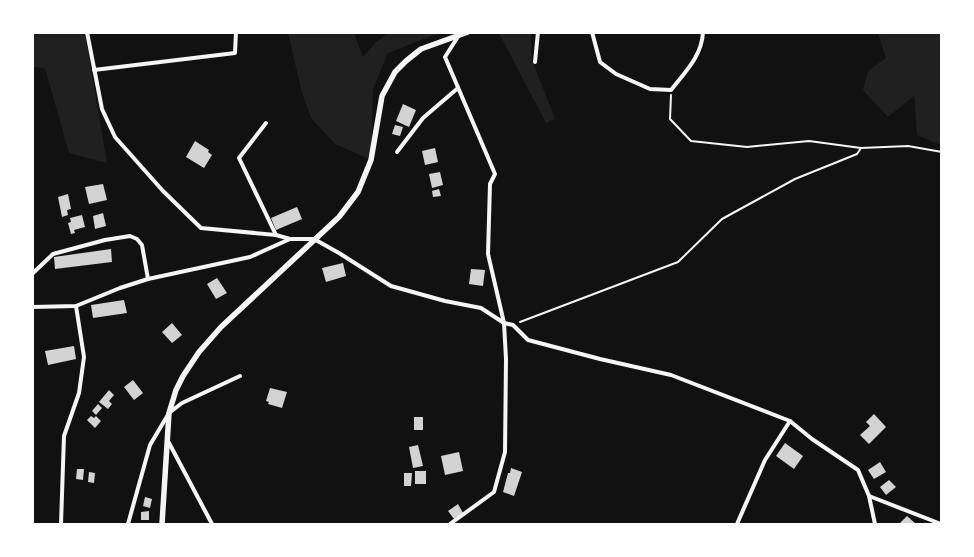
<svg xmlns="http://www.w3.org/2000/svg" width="974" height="557" font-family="'Exo 2',sans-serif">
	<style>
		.green { fill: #202020 }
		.building { fill: #d3d3d3 }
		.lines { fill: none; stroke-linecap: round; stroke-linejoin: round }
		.path { stroke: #f5f5f5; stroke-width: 2 }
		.minor { stroke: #f5f5f5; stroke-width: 4 }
		.primary { stroke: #f5f5f5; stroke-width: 5.5 }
	</style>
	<rect width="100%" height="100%" fill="#111"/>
	<g class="green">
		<path d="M32,33H85L107,163L69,153L45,68L33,67Z"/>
		<path d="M288,33H354L363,57L375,43L388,33H439L388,53L373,89L371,160L335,144L311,118L301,89Z"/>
		<path d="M499,33H531L532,60L555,119L546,123Z"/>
		<path d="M878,33H941V145L917,135L914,96L888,117L863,90L868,71L886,58Z"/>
	</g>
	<g class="building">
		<path d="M403,104L416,110L409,127L396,121Z"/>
		<path d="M395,125L403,127L400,136L392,134Z"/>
		<path d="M195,141L209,150L208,152L212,155L204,168L186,157Z"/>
		<path d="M435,148L438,162L425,165L422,151Z"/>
		<path d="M440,172L443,185L432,188L429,174Z"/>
		<path d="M103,184L107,200L89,204L85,187Z"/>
		<path d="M439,189L441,196L433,197L432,191Z"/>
		<path d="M68,194L71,209L67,210L68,215L62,217L58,197Z"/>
		<path d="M297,207L302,219L276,230L271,218Z"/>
		<path d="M103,213L106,226L95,229L93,216Z"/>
		<path d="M82,215L85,227L74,230L75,233L71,234L68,223L71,222L70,218Z"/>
		<path d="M111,249L112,262L55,269L54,257Z"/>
		<path d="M343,263L346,276L326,282L322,268Z"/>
		<path d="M471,269L485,270L483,286L469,284Z"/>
		<path d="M217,278L227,293L216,299L207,284Z"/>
		<path d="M124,300L127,313L93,318L91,305Z"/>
		<path d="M172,323L182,335L172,343L162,332Z"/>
		<path d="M74,346L76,359L48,365L45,351Z"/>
		<path d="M133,380L143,393L134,400L124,387Z"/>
		<path d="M270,388L287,392L282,408L268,404L269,402L266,401Z"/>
		<path d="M109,390L114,395L109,401L112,404L108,409L99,402Z"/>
		<path d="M98,404L102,408L96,415L92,411Z"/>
		<path d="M874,414L886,427L869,444L860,435L870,426L866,422Z"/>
		<path d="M91,416L94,418L96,416L101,421L95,428L87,420Z"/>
		<rect x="414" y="417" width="9" height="13"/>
		<path d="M785,443L803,456L794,469L776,456Z"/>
		<path d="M418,445L423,466L413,468L409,447Z"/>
		<path d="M459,452L463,471L445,475L441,456Z"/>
		<path d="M880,462L886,472L874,479L868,470Z"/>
		<path d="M511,468L522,472L514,496L503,492L508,473H510Z"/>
		<path d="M77,469H84L83,480L76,479Z"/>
		<rect x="415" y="471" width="11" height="13"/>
		<path d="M89,472L95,473L94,483L88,482Z"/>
		<path d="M404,473H412L411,486H404Z"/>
		<path d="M889,480L896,487L886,495L880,487Z"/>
		<path d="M145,497L152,499L150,508L143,506Z"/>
		<path d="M458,504L463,513L454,519L448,511Z"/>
		<path d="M149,511V520H141V512Z"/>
		<path d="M907,516L916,524H899Z"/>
	</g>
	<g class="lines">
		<g class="path">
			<path d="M671,95L670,119L691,141L747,147L809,141L861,148L908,146L942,152"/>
			<path d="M520,322L678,262L722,219L795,179L857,154L861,148"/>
		</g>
		<g class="minor">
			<path d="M87,32L102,109L115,137L163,191L201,228L276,235L290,239"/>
			<path d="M592,32L600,62L616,74L650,89L671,90C685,72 702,56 703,32"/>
			<path d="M535,62L538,32"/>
			<path d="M94,70L235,53L236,32"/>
			<path d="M266,123L239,158L276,235"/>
			<path d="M397,152L423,118L458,88"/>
			<path d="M32,274L53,254L105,240L130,236L137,239L142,245L148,279"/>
			<path d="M32,307L76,306L120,288L148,279L250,257L290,239H314L339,253L391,286L445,301L481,308L504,323L513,325L528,340L600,359L671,375L790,421L812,439L858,470L869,496L875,524"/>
			<path d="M168,441L212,524"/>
			<path d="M869,496L941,524"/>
			<path d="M61,524L64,436L79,393L84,357L76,306"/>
			<path d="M128,524L150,445L169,413L182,403L240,376"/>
			<path d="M450,524L494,492L505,452L506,359L504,323L488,254L490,184L495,174L445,57L459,35"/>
			<path d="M737,524L765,460L790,421"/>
		</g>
		<path class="primary" d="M162,524L169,413L176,390L183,376L199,352L221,327L339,217L358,192L371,160L382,96L395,72L406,61L421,49L468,32"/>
	</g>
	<rect width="974" height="557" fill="none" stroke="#ffffff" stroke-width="68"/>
</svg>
